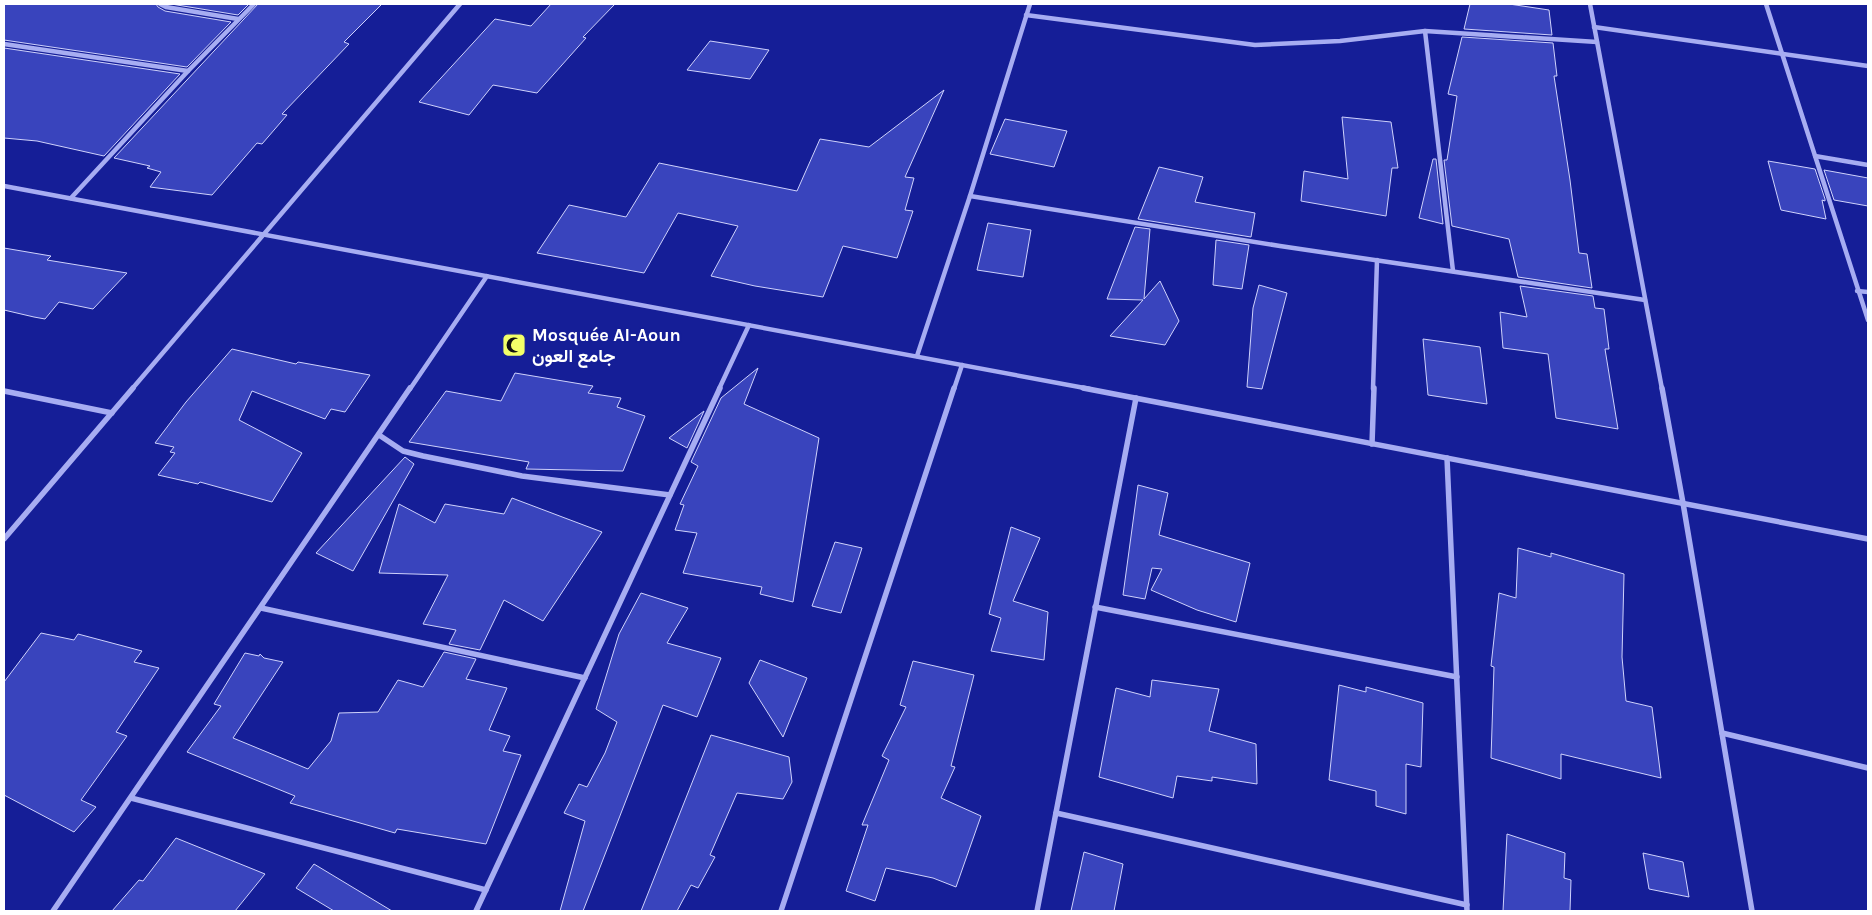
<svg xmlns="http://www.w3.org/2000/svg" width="1872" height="915" font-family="Karla,Vazirmatn,sans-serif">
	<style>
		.building { fill: #3944bd; stroke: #cfd2fc }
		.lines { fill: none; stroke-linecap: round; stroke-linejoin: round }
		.minor-far1 { stroke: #a7adf2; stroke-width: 4.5 }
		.minor { stroke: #a7adf2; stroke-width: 5.5 }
		.labels { text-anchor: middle; stroke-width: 4; stroke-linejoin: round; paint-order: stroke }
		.poi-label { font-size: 18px; font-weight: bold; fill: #fff; stroke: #151e97; text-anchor: start }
	</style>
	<rect width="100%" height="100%" fill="#151e97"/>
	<g class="building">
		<path d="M4,4H156L158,7L165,11L231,22L187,67L4,40Z"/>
		<path d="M171,4H249L238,15Z"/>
		<path d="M258,4H382L344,42L349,44L282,114L287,115L262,144L257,143L212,195L150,187L161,172L147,168L150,166L114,158Z"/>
		<path d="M551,4H615L583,37L586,38L537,93L493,85L469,115L419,102L495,19L531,26Z"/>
		<path d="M1470,4H1509L1549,10L1552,35L1464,29Z"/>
		<path d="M1462,37L1553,43L1557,76H1554L1570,180L1579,253L1587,254L1592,288L1518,277L1509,239L1452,226L1444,160H1447L1457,96L1448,94Z"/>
		<path d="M710,41L769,50L750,79L687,70Z"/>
		<path d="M4,48L180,74L104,156L37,141L4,138Z"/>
		<path d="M944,90L905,177L914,178L905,210L913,211L897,258L843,246L823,297L755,286L711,276L738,226L678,213L644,273L537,253L569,205L626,217L659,163L797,191L820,139L869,147Z"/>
		<path d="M1342,117L1391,122L1398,168H1392L1386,216L1301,201L1304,171L1348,179Z"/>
		<path d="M1005,119L1067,131L1054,167L990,154Z"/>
		<path d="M1433,159H1436L1443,224L1419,218Z"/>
		<path d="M1768,161L1815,169L1825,199V201L1822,200L1826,219L1781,210Z"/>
		<path d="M1159,167L1203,177L1195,202L1255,213L1251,237L1138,219Z"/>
		<path d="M1824,170L1868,178V206L1834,200Z"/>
		<path d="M988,223L1031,230L1023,277L977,270Z"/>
		<path d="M1135,227L1150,229L1144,299L1160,281L1179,321L1165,345L1110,336L1143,300L1107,299Z"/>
		<path d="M1216,240L1249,245L1242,289L1213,285Z"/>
		<path d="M4,248L51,256L47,260L127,273L93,309L59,302L45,319L34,317L4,310Z"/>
		<path d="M1259,285L1287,293L1262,389L1247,387L1253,308Z"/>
		<path d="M1520,286L1593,296L1595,308L1604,309L1609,349H1605L1618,429L1556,418L1548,354L1503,348L1500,312L1527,317Z"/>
		<path d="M1423,339L1480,347L1487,404L1428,395Z"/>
		<path d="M232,349L296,364L298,362L370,375L345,412L331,409L325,419L252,391L239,420L302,453L272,502L200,482L198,484L158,475L175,453L170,452L174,447L155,443L186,402Z"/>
		<path d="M758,368L744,404L819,438L793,602L760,594L762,587L683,573L697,533L675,530L684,505L680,504L698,466L691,462L721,398Z"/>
		<path d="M515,373L593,386L588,393L621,398L617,407L645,416L623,471L526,469L529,462L409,442L446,391L501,401Z"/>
		<path d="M704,411L687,448L669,438Z"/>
		<path d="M405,457L414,464L353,571L316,553Z"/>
		<path d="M1138,485L1168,493L1159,535L1250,563L1236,622L1197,610L1151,590L1162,569L1152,568L1145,599L1123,595Z"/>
		<path d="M512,498L602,532L543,621L504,600L480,650L449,644L456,630L423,624L448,575L379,573L399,504L435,523L445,504L504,514Z"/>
		<path d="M1011,527L1040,538L1013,601L1048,612L1044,660L991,651L1001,618L989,614Z"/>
		<path d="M835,542L862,548L841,613L812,606Z"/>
		<path d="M1518,548L1551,557V553L1624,574L1622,657L1626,701L1652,707L1661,778L1561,754V779L1491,758L1494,667L1491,666L1499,593L1516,598Z"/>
		<path d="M641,593L688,608L667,643L721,658L697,717L663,705L583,911H560L585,821L564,813L579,784L587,787L605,753L617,722L596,709L619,634Z"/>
		<path d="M41,633L74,640L78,634L142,651L134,662L159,668L116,732L127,736L81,800L96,807L74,832L4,795V682Z"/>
		<path d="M444,652L476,659L466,679L507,688L489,730L510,736L503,751L521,755L486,844L397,829L395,833L290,803L295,796L187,752L221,706L214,704L245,653L259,656L260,654L264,658L283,662L233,738L308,769L331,741L339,713L378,712L398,680L423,687Z"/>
		<path d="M760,660L807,678L783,737L749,683Z"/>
		<path d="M913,661L974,675L951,766L955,767L941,798L981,816L956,887L933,878L886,868L875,901L846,891L868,825H862L889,760L882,756L906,707L900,705Z"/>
		<path d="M1152,680L1219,689L1209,731L1256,744L1257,784L1212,777V781L1177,776L1173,798L1099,777L1116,688L1150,697Z"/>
		<path d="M1339,685L1366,692V687L1423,703L1421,767L1406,764V814L1376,806V791L1329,780Z"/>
		<path d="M711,735L789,757L792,782L783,799L737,793L710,855L715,857L698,888L691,885L677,911H641Z"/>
		<path d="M1507,834L1565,853L1564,878L1571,880L1570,911H1503Z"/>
		<path d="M176,838L265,874L235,911H112L139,880L143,881Z"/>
		<path d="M1084,852L1123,864L1114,911H1071Z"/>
		<path d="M1643,853L1683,862L1689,897L1649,889Z"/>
		<path d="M314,864L392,911H334L296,888Z"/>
	</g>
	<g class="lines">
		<g class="minor-far1">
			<path d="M160,4L166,7L238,19"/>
			<path d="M1590,4L1662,389"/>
			<path d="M1766,4L1868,320"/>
			<path d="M1026,15L1255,45L1340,41L1425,31L1597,42"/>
			<path d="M1594,27L1868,66"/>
			<path d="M1425,31L1453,271"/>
			<path d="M4,44L188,71"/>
			<path d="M1815,156L1868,165"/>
			<path d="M4,186L1090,389"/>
			<path d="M970,196L1280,246L1645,300"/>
			<path d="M71,198L188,71L254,4"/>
			<path d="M1857,291L1868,292"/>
			<path d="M917,356L970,196L1030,4"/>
			<path d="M132,389L460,4"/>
			<path d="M410,389L487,276"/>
			<path d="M719,389L749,325"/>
			<path d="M954,389L962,365"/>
			<path d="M1373,389L1377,260"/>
		</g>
		<g class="minor">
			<path d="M1083,388L1868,539"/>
			<path d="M1662,388L1683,503L1752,911"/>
			<path d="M4,391L112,413"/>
			<path d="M379,435L403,451L423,456L522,476L670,495"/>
			<path d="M1372,444L1374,388"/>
			<path d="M1447,458L1467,911"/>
			<path d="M4,539L133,388"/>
			<path d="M1095,607L1457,677"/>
			<path d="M261,608L585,678"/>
			<path d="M1722,733L1868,768"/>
			<path d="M131,798L486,890"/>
			<path d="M1056,813L1467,905"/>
			<path d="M53,911L410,388"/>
			<path d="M476,911L720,388"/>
			<path d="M781,911L954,388"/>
			<path d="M1037,911L1136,398"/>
		</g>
	</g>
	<defs>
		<g id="mosque-square" transform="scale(1.25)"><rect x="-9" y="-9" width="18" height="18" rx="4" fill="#f3ff68" stroke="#151e97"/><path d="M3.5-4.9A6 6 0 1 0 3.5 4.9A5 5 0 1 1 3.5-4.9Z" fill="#111"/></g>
	</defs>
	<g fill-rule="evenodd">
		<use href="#mosque-square" x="514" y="345"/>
	</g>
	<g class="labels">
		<g class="poi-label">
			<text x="532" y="341">Mosquée Al-Aoun<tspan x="532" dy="21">جامع العون</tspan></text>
		</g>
	</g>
	<rect width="1872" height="915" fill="none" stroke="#ffffff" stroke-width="10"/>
</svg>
